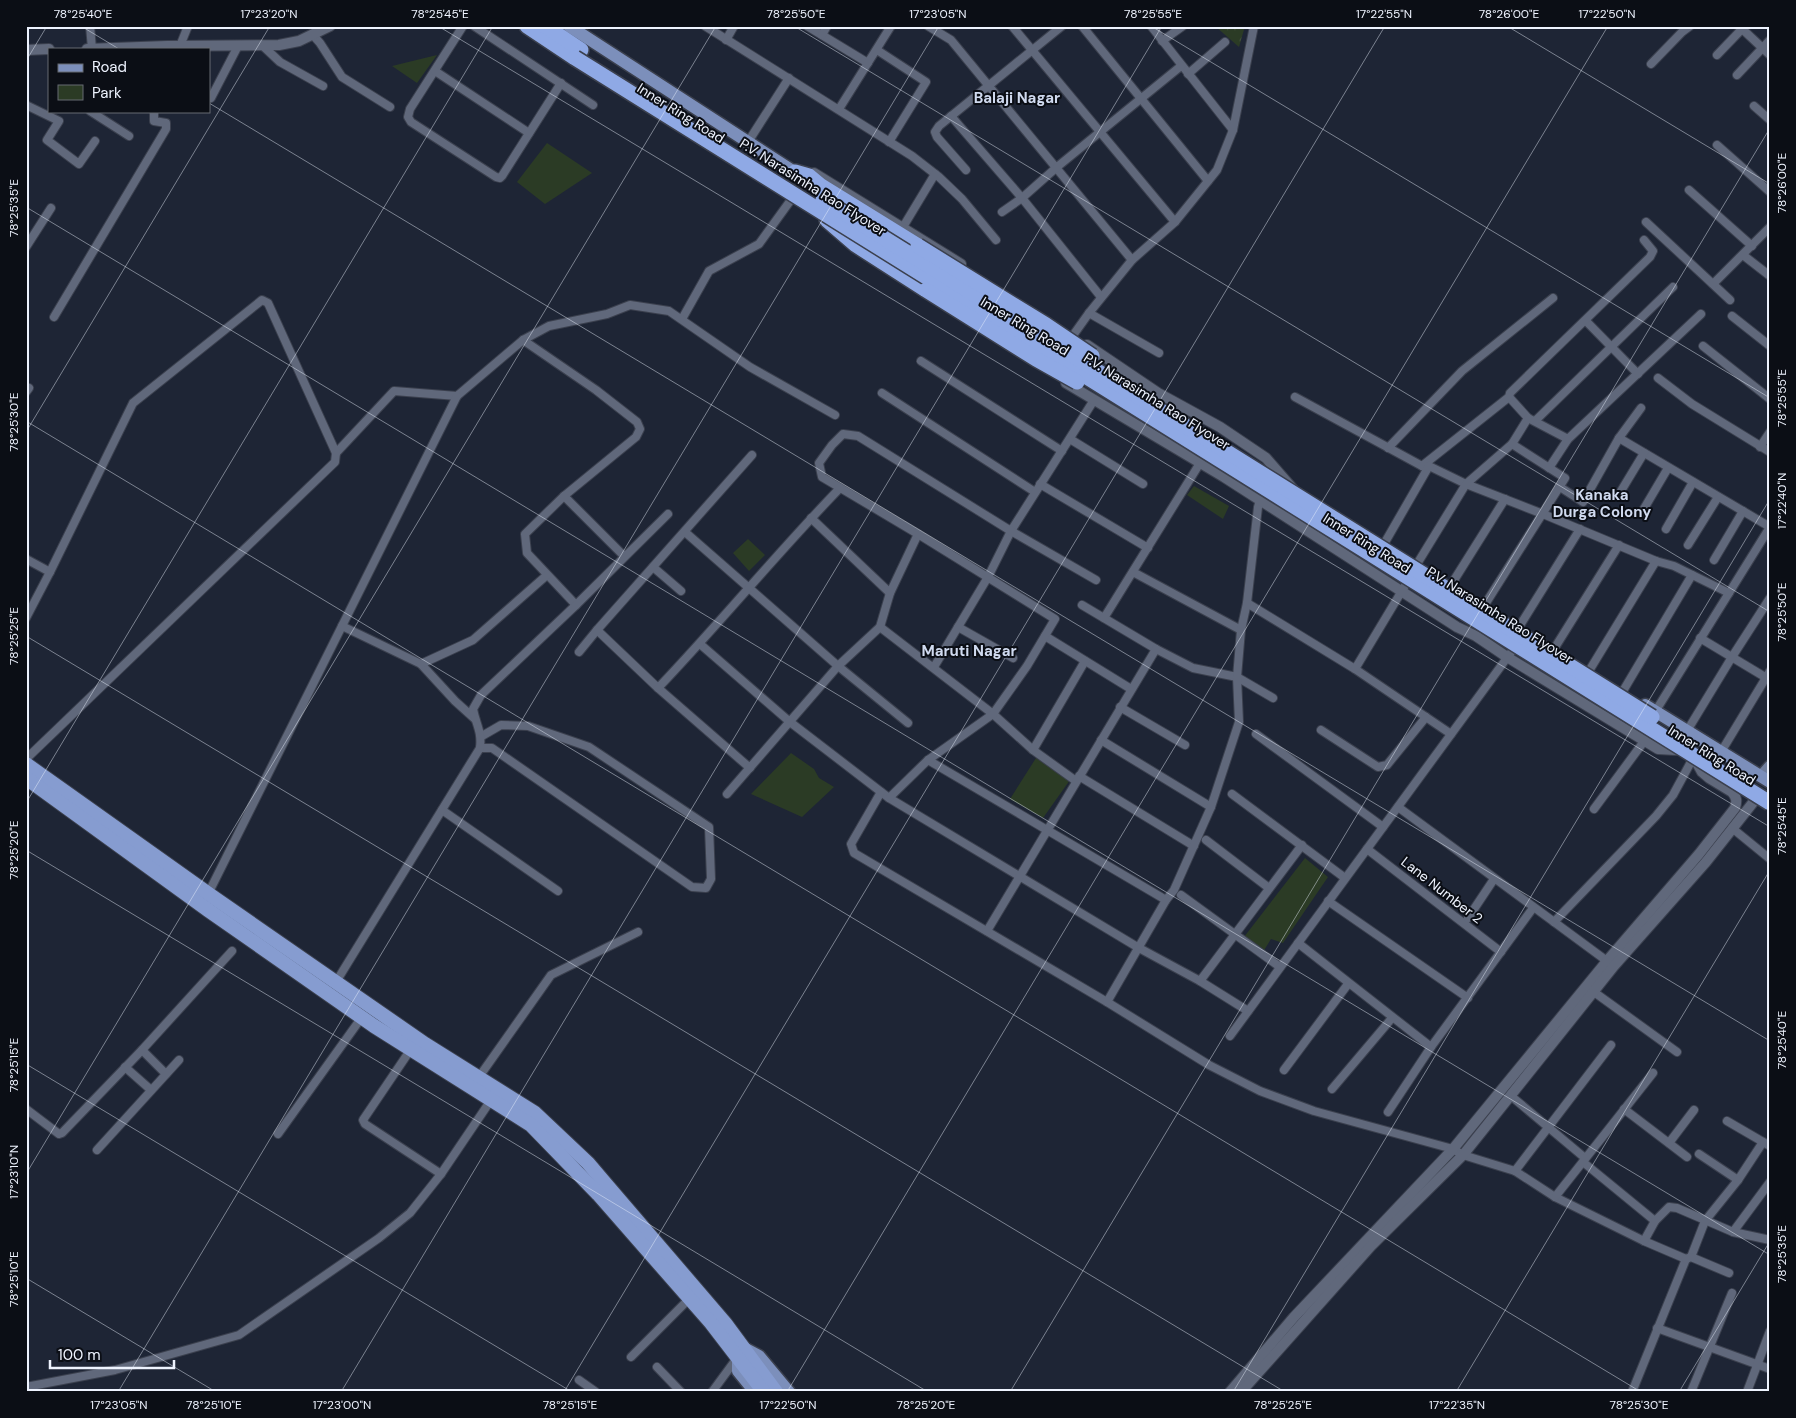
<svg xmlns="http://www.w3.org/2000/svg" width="1796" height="1418" font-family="'DM Sans',sans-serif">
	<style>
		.green { fill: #2b3b25 }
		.forest { fill: url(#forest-crowns) }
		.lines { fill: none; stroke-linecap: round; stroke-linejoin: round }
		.minor-casing { stroke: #3b404e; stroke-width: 10 }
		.tertiary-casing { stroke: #3b404e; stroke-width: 12 }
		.secondary-casing { stroke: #3b404e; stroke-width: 14 }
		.primary-casing { stroke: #3b404e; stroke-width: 15 }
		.trunk-casing { stroke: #3b404e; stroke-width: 16 }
		.motorway-casing { stroke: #3b404e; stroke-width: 18 }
		.minor { stroke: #60687b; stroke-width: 8 }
		.tertiary { stroke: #60687b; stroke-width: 10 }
		.secondary { stroke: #6e7c9b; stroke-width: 11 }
		.primary { stroke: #7c8fbb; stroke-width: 12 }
		.trunk { stroke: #869cd0; stroke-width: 14 }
		.motorway { stroke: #8fa9e5; stroke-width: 15 }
		.motorway-bridge-casing { stroke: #3b404e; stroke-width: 18; stroke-linecap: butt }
		.motorway-bridge { stroke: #8fa9e5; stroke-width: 15 }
		.ticks { fill: none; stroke: #eef3fe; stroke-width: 1; stroke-opacity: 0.45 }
		.labels { text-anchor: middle; stroke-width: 4; stroke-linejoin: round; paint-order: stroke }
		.street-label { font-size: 14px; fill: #eef3fe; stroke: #0b0e15 }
		.neighbourhood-label { font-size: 15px; font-weight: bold; fill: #d0daef; stroke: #0b0e15 }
		.neatline { fill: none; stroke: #eef3fe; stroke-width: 2 }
		.ticks-label { font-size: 12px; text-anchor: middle; fill: #eef3fe }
	</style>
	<defs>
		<pattern id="forest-crowns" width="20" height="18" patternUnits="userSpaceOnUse" patternTransform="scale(1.25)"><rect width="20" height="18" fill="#2b3b25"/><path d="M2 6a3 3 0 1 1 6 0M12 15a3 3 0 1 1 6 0" fill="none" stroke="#404e3b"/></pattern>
	</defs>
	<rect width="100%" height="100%" fill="#1e2535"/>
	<g class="green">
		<path d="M437,55L417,83L392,66Z"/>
		<path d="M547,143L592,173L545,204L517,182Z"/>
		<path d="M1194,486L1229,506L1223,519L1187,495Z"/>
		<path d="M748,539L765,555L749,571L733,553Z"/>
		<path d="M791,753L814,769L819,778L834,787L802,817L751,794Z"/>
		<path d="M1036,758L1070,780L1043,818L1010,799Z"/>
		<path d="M1305,858L1328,877L1283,943L1271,939L1263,952L1244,937Z"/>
	</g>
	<path class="forest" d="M1215,26H1245L1239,47Z"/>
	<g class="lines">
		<g class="minor-casing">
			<g id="minor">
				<path d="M90,26L92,49"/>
				<path d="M463,26L410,109L408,117L411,122L496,177L500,178L502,176L561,83"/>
				<path d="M474,26L593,105"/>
				<path d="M705,26L912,156L939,177L962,199L996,240"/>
				<path d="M807,26L868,63"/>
				<path d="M928,26L951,40L1132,260"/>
				<path d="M1012,26L1175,222"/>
				<path d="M1082,26L1208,181"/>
				<path d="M1151,26L1233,130"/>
				<path d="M1739,26L1770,55"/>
				<path d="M312,34L320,43L342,77L390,107"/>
				<path d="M822,35L827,26"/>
				<path d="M726,40L734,26"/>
				<path d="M1162,41L1183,26"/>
				<path d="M180,46L188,26"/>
				<path d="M263,46L280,62L323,86"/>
				<path d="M877,50L926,82L889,142"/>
				<path d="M1717,55L1742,29"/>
				<path d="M1651,64L1682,32L1690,26"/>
				<path d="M435,71L529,133"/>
				<path d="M1188,74L1225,42"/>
				<path d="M1737,75L1770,40"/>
				<path d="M211,98L238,46"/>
				<path d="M26,105L59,121L47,140L79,164L95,141"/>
				<path d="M1754,106L1770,120"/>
				<path d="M839,109L891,26"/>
				<path d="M90,111L129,136"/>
				<path d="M951,116L1022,198L1101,297"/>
				<path d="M748,142L789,78"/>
				<path d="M1717,145L1770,192"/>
				<path d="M966,170L937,137L935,132L939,126L1062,26"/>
				<path d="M1689,190L1752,246"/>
				<path d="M1002,212L1022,198L1057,167L1181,66"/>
				<path d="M1646,222L1730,300"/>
				<path d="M903,227L935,174"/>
				<path d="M26,247L51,208"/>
				<path d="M1743,255L1770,276"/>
				<path d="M1713,284L1770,227"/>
				<path d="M1089,313L1159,353"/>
				<path d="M1732,316L1770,346"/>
				<path d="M54,317L166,129V123L154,121V111"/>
				<path d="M682,319L709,271L759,244L793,197"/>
				<path d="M1586,321L1638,374"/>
				<path d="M523,340L596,390L637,422L640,429L636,437L564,496L525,534L527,553L576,605"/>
				<path d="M1069,341L1089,313L1132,260L1175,222L1217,170L1233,130L1254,26"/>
				<path d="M1703,346L1770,399"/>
				<path d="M921,361L1062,451"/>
				<path d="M1658,378L1692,404L1770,452"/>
				<path d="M26,392L29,388"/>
				<path d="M882,393L1035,492"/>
				<path d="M1295,397L1422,466H1429L1466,484L1543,514L1656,561L1674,566L1729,593"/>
				<path d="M1509,397L1528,418L1568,439"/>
				<path d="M1535,421L1673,287"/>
				<path d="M1619,438L1770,527"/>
				<path d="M1070,439L1143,484"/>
				<path d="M1760,447L1770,432"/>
				<path d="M1388,448L1462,371L1553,298"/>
				<path d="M336,453L394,391L457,396L523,340L549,326L607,314L630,305L669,311L750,367L835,415"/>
				<path d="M1422,466L1509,397L1510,393L1650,257L1653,251L1644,240"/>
				<path d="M1549,468L1568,439L1701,314"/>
				<path d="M1040,484L1148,548"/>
				<path d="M1560,487L1583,502L1619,438L1641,408"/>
				<path d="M564,496L624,556"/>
				<path d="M1618,496L1644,453"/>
				<path d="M1642,512L1668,468"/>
				<path d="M811,518L890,593"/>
				<path d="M1666,529L1693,482"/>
				<path d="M685,532L838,666L908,723"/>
				<path d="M1384,544L1429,466"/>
				<path d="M1688,545L1718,497"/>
				<path d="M26,559L50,572"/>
				<path d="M1714,560L1743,511"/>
				<path d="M1417,564L1466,484L1512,444L1528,418"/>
				<path d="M653,567L681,591"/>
				<path d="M1133,572L1241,630"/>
				<path d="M1451,585L1505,499"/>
				<path d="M1247,603L1355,669L1451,734"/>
				<path d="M1082,605L1156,649L1193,668L1237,677L1273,698"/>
				<path d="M1484,606L1565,478L1512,444"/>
				<path d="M26,618L50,572L133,403L262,300L268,303L336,453L335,462L26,759"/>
				<path d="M1104,618L1200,463"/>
				<path d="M342,626L421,664L455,701L475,719"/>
				<path d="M880,627L993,714L1033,750L1076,781"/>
				<path d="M958,627L1013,658"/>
				<path d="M1519,627L1580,529"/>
				<path d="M597,630L658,688L750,768"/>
				<path d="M1045,636L1131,689"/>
				<path d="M1700,638L1770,680"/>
				<path d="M700,644L790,722L889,798L1139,948L1200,981L1248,1011"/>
				<path d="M1554,649L1619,545"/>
				<path d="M579,652L597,630L752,455"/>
				<path d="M421,664L473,640L547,575"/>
				<path d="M934,667L988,577L1011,531L1094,400"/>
				<path d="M1355,669L1406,584"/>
				<path d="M1589,671L1656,561"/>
				<path d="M658,688C720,623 777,553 840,488"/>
				<path d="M1623,691L1692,575"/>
				<path d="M1120,707L1185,745"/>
				<path d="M1655,712L1770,527"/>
				<path d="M1321,730L1378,767L1387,765L1426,717"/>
				<path d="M1687,731L1732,657L1770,598"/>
				<path d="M1256,734L1383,827"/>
				<path d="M1101,740L1211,807"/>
				<path d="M480,748H492L692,887L706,888L711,879L709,827L589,747L528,726L501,725L482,736"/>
				<path d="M1033,750L1085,661"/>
				<path d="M1721,752L1770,671"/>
				<path d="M928,760L1166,900"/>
				<path d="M1079,776L1194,846"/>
				<path d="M881,792L851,844L854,853L1107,1002L1209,1065L1260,1091L1314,1111L1453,1149L1463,1155L1515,1171L1555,1197L1644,1241L1686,1259L1632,1392"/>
				<path d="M727,794L838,666L880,627L890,593L918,534"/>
				<path d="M1232,794L1345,878"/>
				<path d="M889,798L928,760L993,714L1027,666L1055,619L918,534L822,477L819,463L832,445L843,434L858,436L1011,531L1096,580"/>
				<path d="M1398,807L1607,961"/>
				<path d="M1594,809L1645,740"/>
				<path d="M442,810L558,891"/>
				<path d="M1732,828L1770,859"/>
				<path d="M1206,840L1269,888"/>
				<path d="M1367,849L1501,952"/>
				<path d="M208,894L457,396"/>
				<path d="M1181,895L1280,967"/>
				<path d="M1328,901L1468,998"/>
				<path d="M1468,918L1494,879"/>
				<path d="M1554,922L1656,816L1673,795L1692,760"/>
				<path d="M987,931L1156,649"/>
				<path d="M1298,943L1431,1047"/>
				<path d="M1200,981L1302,845"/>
				<path d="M336,982L480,748C482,731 476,725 473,709L481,695L576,605L668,514"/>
				<path d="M1594,992L1677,1052"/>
				<path d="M1107,1002L1166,900L1174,890L1211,807L1239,722L1237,677L1241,630L1247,603L1258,507L1261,496"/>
				<path d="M1230,1036L1512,651"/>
				<path d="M411,1049L363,1120L365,1124L441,1174"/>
				<path d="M142,1050L166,1074"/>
				<path d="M125,1067L151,1090"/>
				<path d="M1284,1070L1348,984"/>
				<path d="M479,1077L551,975L638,932"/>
				<path d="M1332,1089L1392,1018"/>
				<path d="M1511,1096L1585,1158"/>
				<path d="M26,1109L59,1134L62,1133L142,1050L232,951"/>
				<path d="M1624,1109L1687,1157"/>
				<path d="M1388,1112L1431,1047L1533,908"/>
				<path d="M1727,1121L1770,1146"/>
				<path d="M278,1134L362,1017"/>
				<path d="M1669,1143L1694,1110"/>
				<path d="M97,1150L179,1060"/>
				<path d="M1699,1154L1738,1180"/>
				<path d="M1583,1162L1655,1221"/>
				<path d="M1515,1171L1611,1045"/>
				<path d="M1555,1197L1653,1073"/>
				<path d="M1733,1232L1770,1182"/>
				<path d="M1644,1241L1655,1221L1669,1207L1677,1208L1733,1232L1770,1240"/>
				<path d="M1691,1257L1705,1221L1738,1180L1763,1142"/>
				<path d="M1686,1259L1691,1257L1729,1273"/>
				<path d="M1657,1328L1770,1369"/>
				<path d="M631,1357L689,1299"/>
				<path d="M657,1367L681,1392"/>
				<path d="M579,1380L596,1392"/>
				<path d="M26,1387L115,1370L239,1335L379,1238L410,1213L441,1174L491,1100"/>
				<path d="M712,1392L737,1358"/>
				<path d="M1691,1392L1732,1293"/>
				<path d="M1747,1392L1770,1331"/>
			</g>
		</g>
		<g class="tertiary-casing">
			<g id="tertiary">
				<path d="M87,49L167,46L279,45L299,41L330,26"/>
				<path d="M26,50L49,49"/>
				<path d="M814,173L961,264"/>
				<path d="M1087,345L1158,393L1220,427L1266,458L1293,489"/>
				<path d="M1066,383L1224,477L1457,627L1476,636L1507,657L1658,749L1676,750"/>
				<path d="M1230,1392L1294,1317L1453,1149L1607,961L1699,854L1735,808C1737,801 1737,798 1732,792L1709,778L1702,772L1697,763"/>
				<path d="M1241,1392L1371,1246L1463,1155L1614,966L1706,862L1755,800"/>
			</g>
		</g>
		<g class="secondary-casing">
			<path id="secondary" d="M1761,776L1770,766"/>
		</g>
		<g class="primary-casing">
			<g id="primary">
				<path d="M569,26L802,177"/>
				<path d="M1645,705L1770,782"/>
				<path d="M744,1348L759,1356L789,1392"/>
				<path d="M738,1357V1371L755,1392"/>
			</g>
		</g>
		<g class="trunk-casing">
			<g id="trunk">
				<path d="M26,764L213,897L425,1044L535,1113L588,1163L605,1183L725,1323L776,1392"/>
				<path d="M26,778L208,910L374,1026L531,1125L598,1194L711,1323L764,1392"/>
			</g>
		</g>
		<g class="motorway-casing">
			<g id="motorway">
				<path d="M527,26L575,58"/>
				<path d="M545,26L581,50"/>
				<path d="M795,172L809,176L821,186L918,246"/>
				<path d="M827,220L856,245L926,290"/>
			</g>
		</g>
		<use href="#minor" class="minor"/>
		<use href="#tertiary" class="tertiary"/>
		<use href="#secondary" class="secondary"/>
		<use href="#primary" class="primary"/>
		<use href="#trunk" class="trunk"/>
		<use href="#motorway" class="motorway"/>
		<g class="motorway-bridge-casing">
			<g id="motorway-bridge">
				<path d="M575,58L1770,803"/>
				<path d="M823,200L1652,717"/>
				<path d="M918,246L1046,325L1092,356"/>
				<path d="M926,290L1036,359L1077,382"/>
			</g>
		</g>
		<use href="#motorway-bridge" class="motorway-bridge"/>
	</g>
	<path class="ticks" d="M81,26L119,49M438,26L1770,827M794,26L1770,612M1151,26L1770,398M1507,26L1770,184M26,61L47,26M209,103L1770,1041M26,207L1770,1255M26,421L1641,1392M26,432L270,26M26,636L1285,1392M26,803L493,26M26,850L928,1392M26,1064L572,1392M26,1174L716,26M26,1278L216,1392M118,1392L939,26M341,1392L1162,26M564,1392L1385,26M787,1392L1608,26M1010,1392L1770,128M1233,1392L1770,499M1456,1392L1770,870M1679,1392L1770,1241"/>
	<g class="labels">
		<g class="street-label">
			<text transform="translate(681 113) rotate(32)" y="5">Inner Ring Road</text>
			<text transform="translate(813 187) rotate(32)" y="5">P.V. Narasimha Rao Flyover</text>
			<text transform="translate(1025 326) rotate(31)" y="5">Inner Ring Road</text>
			<text transform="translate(1157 401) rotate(32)" y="5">P.V. Narasimha Rao Flyover</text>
			<text transform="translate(1367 543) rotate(32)" y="5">Inner Ring Road</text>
			<text transform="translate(1500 615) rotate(32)" y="5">P.V. Narasimha Rao Flyover</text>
			<text transform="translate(1712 755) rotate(32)" y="5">Inner Ring Road</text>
			<text transform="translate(1442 890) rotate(38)" y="5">Lane Number 2</text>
		</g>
		<g class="neighbourhood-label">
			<text x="1017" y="103">Balaji Nagar</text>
			<text x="1602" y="500">Kanaka<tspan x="1602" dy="17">Durga Colony</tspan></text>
			<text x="969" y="656">Maruti Nagar</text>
		</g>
	</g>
	<rect width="1796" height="1418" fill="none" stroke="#0b0e15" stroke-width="55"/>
	<rect x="48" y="48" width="162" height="65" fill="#0b0e15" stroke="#666a72"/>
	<rect x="58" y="64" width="25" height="8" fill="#7c8fbb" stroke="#666a72"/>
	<text x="92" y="72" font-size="15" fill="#eef3fe">Road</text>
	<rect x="58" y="85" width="25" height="15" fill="#2b3b25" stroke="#666a72"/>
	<text x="92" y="98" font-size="15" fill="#eef3fe">Park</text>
	<path d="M50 1360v8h124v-8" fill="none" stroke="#eef3fe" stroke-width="2.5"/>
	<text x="58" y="1360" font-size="15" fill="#eef3fe" stroke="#0b0e15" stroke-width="4" paint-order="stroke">100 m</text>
	<rect x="28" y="28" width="1740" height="1362" class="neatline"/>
	<g class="ticks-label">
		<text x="83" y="18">78°25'40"E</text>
		<text x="269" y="18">17°23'20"N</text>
		<text x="440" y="18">78°25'45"E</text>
		<text x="796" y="18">78°25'50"E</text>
		<text x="938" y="18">17°23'05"N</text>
		<text x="1153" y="18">78°25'55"E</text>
		<text x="1384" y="18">17°22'55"N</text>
		<text x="1509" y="18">78°26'00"E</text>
		<text x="1607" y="18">17°22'50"N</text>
		<text transform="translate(1782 183) rotate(-90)" y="4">78°26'00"E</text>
		<text transform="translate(14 208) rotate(-90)" y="4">78°25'35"E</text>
		<text transform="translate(1782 398) rotate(-90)" y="4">78°25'55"E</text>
		<text transform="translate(14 422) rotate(-90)" y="4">78°25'30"E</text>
		<text transform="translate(1782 501) rotate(-90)" y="4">17°22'40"N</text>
		<text transform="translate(1782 612) rotate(-90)" y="4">78°25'50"E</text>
		<text transform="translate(14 636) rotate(-90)" y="4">78°25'25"E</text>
		<text transform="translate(1782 826) rotate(-90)" y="4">78°25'45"E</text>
		<text transform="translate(14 850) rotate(-90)" y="4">78°25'20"E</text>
		<text transform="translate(1782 1040) rotate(-90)" y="4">78°25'40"E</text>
		<text transform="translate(14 1065) rotate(-90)" y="4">78°25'15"E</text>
		<text transform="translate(14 1172) rotate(-90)" y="4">17°23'10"N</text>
		<text transform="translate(1782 1254) rotate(-90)" y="4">78°25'35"E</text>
		<text transform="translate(14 1279) rotate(-90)" y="4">78°25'10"E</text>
		<text x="119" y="1409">17°23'05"N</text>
		<text x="214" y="1409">78°25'10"E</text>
		<text x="342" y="1409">17°23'00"N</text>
		<text x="570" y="1409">78°25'15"E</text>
		<text x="788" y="1409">17°22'50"N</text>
		<text x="926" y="1409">78°25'20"E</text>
		<text x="1283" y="1409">78°25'25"E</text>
		<text x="1457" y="1409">17°22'35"N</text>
		<text x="1639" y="1409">78°25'30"E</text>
	</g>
</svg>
